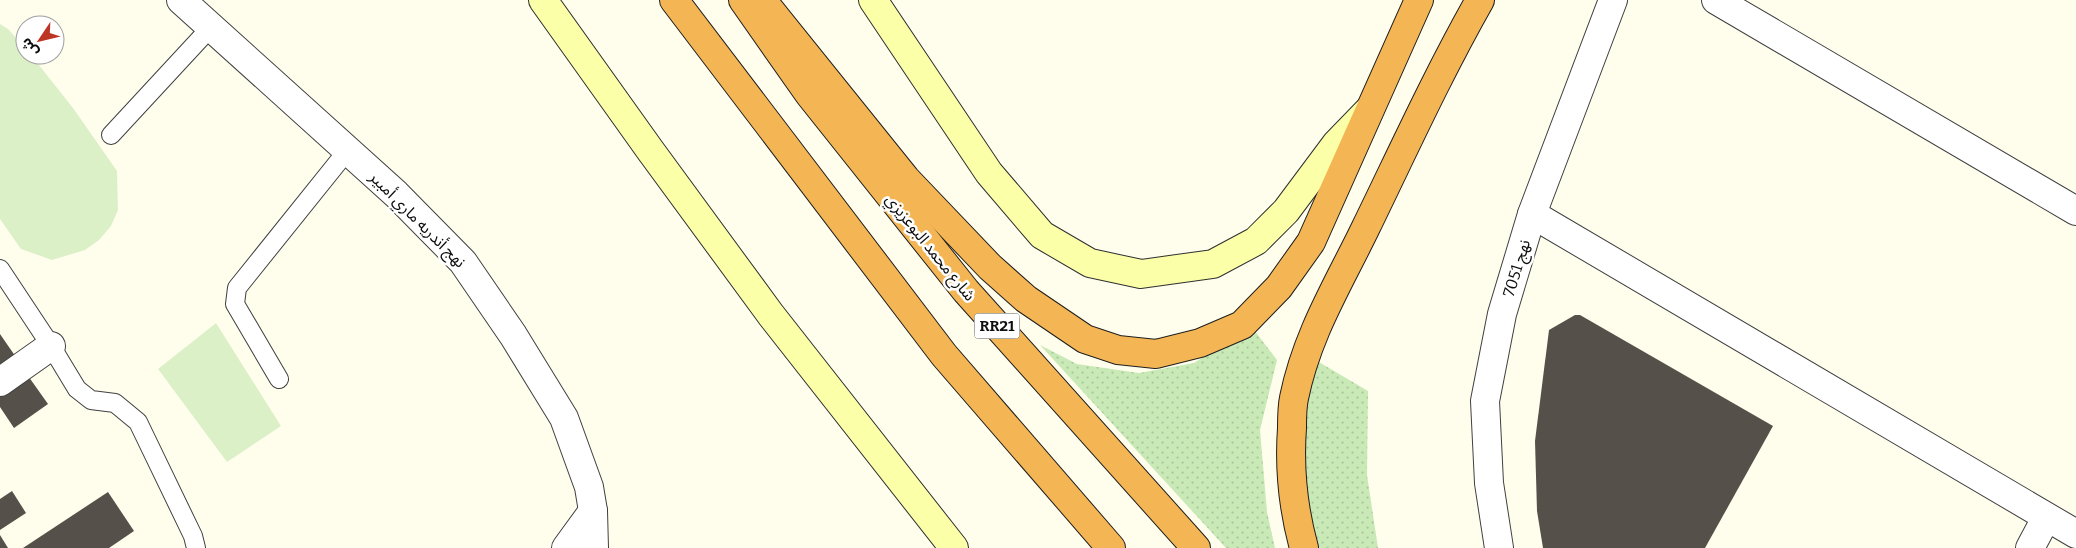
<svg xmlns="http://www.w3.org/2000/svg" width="2076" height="548" font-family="Bitter,'Noto Sans Arabic',serif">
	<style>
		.grass { fill: url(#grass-dots) }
		.pitch { fill: #dcf0c8 }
		.building { fill: #555049 }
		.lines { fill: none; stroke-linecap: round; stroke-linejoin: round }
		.lane-casing { stroke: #404040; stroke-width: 20 }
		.street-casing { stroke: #404040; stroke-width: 30 }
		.secondary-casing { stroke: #2f2f2f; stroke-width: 30 }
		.highway-casing { stroke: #1e1e1e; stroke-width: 30 }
		.lane { stroke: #fff; stroke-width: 18 }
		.street { stroke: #fff; stroke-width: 28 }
		.secondary { stroke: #fbffa8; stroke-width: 28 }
		.highway { stroke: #f4b655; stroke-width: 28 }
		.labels { text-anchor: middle; stroke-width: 5; stroke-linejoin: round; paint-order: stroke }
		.shield { fill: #fff; stroke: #565656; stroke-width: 1 }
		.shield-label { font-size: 15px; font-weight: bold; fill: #0d0d0d }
		.street-label { font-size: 16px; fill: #0d0d0d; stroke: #fff }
	</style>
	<defs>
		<pattern id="grass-dots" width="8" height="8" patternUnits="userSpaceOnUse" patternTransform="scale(1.25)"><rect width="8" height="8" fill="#c9e9b7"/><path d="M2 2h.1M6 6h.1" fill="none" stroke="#abc79c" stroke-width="1.8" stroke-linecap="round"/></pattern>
	</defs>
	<rect width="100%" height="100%" fill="#fffeed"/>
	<g class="grass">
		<path d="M1251,326L1277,360L1260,430L1267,512L1275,548H1226L1040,345L1077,364L1139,373L1194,363Z"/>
		<path d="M1312,358L1368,391L1367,475L1378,548H1316L1307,514L1299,438Z"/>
	</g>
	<g class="pitch">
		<path d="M0,24L8,29L25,48V55H31L73,108L117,171L118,210L111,226L99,240L85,250L52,260L21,249L0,219Z"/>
		<path d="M216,323L281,426L227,462L158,369Z"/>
	</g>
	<g class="building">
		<path d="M1575,315H1580L1773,426L1705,548H1543L1537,511L1535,441L1549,330Z"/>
		<path d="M0,334L20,363L0,376Z"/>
		<path d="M26,373L48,404L14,428L0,407V390Z"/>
		<path d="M12,491L26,513L0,530V499Z"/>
		<path d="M108,492L134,531L109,548H23Z"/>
		<path d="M0,535L8,548H0Z"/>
	</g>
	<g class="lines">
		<g class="lane-casing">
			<g id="lane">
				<path d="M111,135L211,27"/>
				<path d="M0,269L51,346L77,389L91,400L115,403L138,422L193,536L196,548"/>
				<path d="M279,379L235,304L237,288L347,151"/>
			</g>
		</g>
		<g class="street-casing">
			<g id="street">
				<path d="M181,0L396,194L463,262L513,335L564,418L589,487L593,511L594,548"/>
				<path d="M1716,0L2076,211"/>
				<path d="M1532,214L2076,534"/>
				<path d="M0,382L51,346"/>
				<path d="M566,548L593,511"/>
				<path d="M1499,548L1489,483L1485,401L1502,314L1532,214L1613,0"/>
				<path d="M2030,548L2046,518"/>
			</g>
		</g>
		<g class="secondary-casing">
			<g id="secondary">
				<path d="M543,0L650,150L771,315L954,548"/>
				<path d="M873,0L989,173L1042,235L1090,263L1141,274L1213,264L1256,241L1286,211L1336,144L1369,110"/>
			</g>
		</g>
		<g class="highway-casing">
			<g id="highway">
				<path d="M674,0L944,355L1111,548"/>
				<path d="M743,0L809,94L966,291L1196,548"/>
				<path d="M762,0L906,179L990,267L1026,299L1085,339L1118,350L1156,354L1200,343L1242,325L1279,287L1311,242L1419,0"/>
				<path d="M1304,548C1293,508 1289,469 1292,428C1292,418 1292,407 1294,398C1307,334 1338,285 1366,227C1403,151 1438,74 1480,0"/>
			</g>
		</g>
		<use href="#lane" class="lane"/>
		<use href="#street" class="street"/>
		<use href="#secondary" class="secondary"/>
		<use href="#highway" class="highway"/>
	</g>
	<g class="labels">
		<rect class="shield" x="974.5" y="313.5" width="45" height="25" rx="4"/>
		<g class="shield-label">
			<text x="997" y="331">RR21</text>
		</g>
		<g class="street-label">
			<text transform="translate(418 219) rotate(45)" y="6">نهج أندريه ماري أمبير</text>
			<text transform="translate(931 247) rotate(51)" y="6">شارع محمد البوعزيزي</text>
			<text transform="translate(1516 268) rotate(-73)" y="6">نهج 7051</text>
		</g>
	</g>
	<g transform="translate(40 40) rotate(235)"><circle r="24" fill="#ffffff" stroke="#9e9e9e"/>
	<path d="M0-4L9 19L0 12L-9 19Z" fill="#bd3525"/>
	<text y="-8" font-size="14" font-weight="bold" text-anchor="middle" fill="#0d0d0d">ش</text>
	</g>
</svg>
